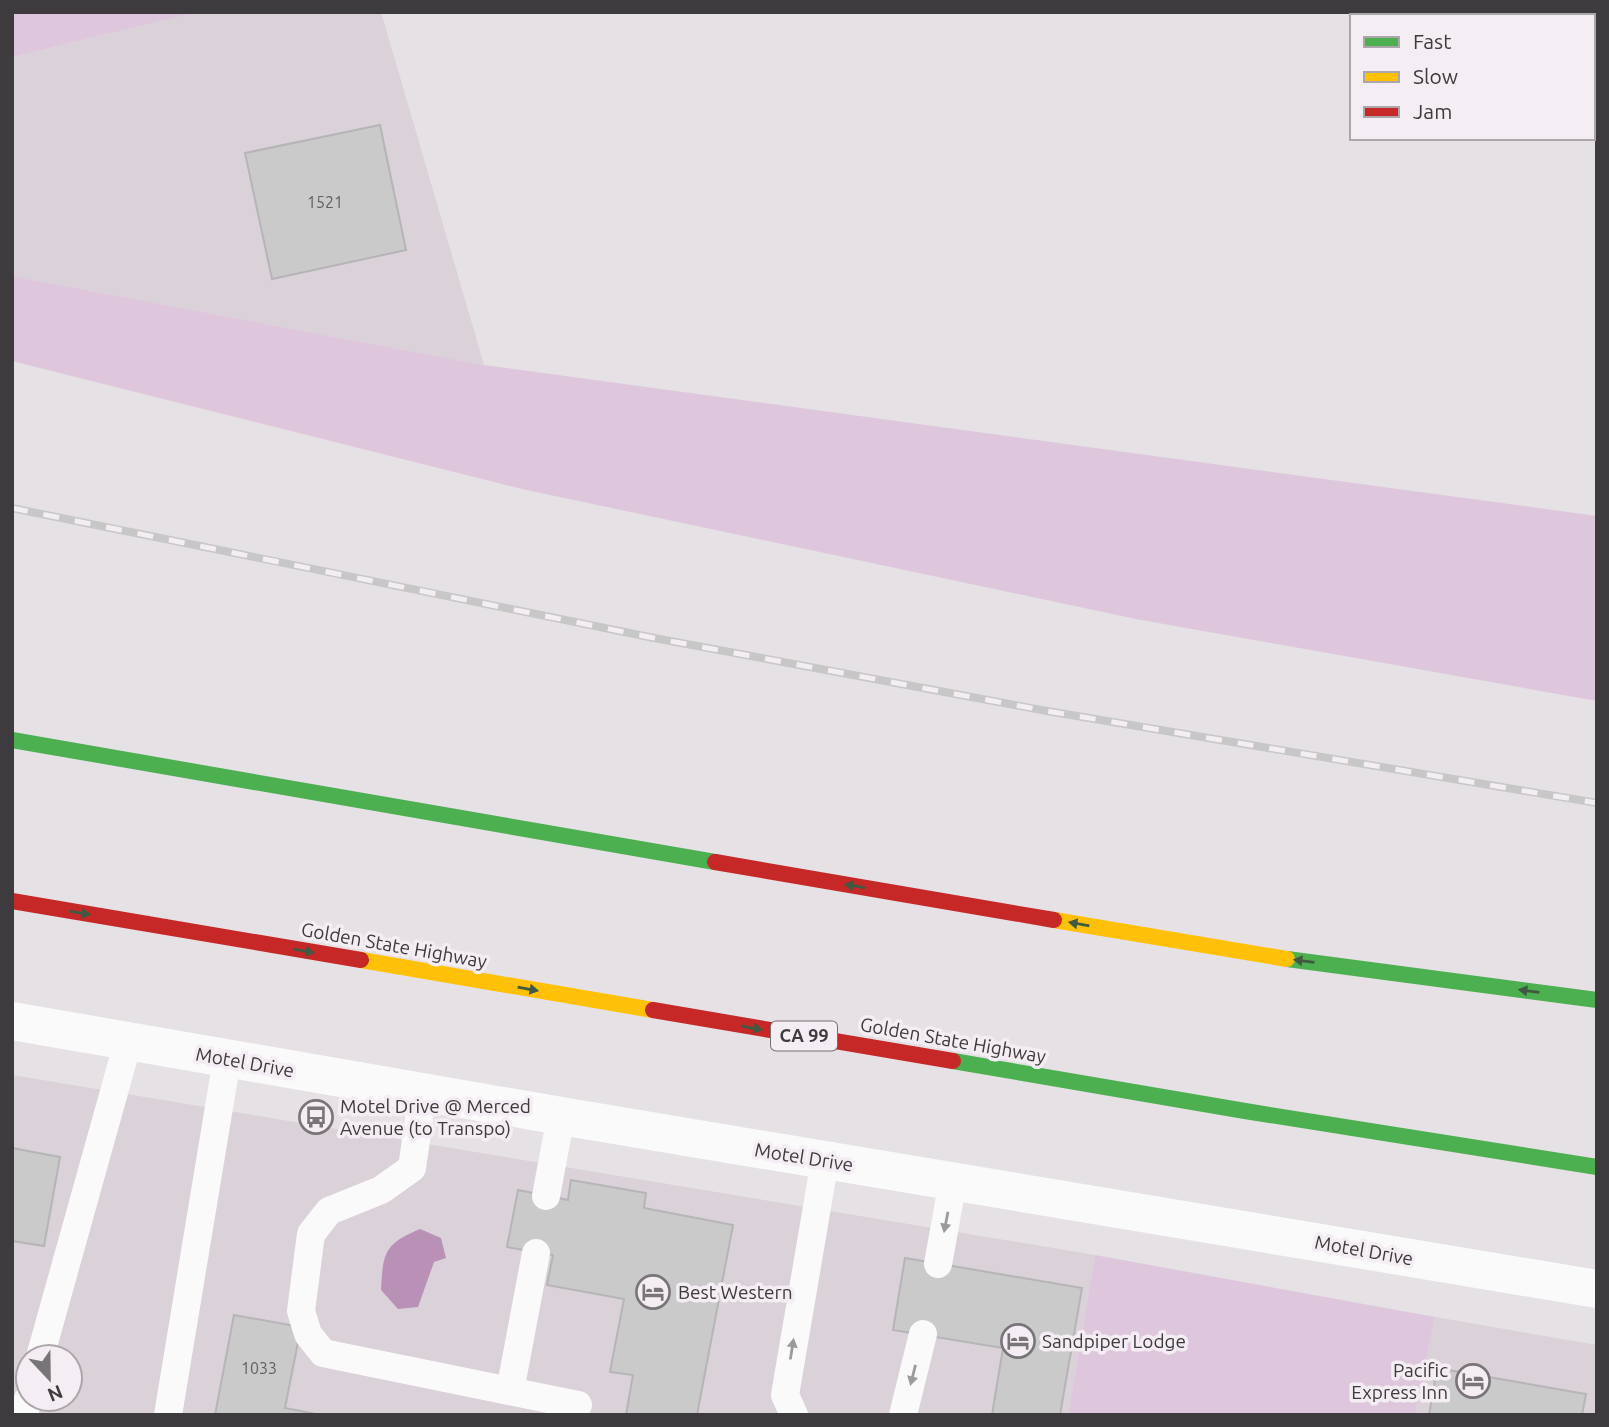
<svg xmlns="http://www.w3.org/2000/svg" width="1609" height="1427" font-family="Ubuntu,sans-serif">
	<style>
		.built { fill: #dad1d9; fill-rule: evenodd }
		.green { fill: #dec6dc }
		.water { fill: #ba91b6 }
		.building { fill: #cacacb; stroke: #b5b5b7; stroke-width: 2 }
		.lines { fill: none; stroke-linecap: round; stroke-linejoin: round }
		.lane { stroke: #fbfafb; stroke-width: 28 }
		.street { stroke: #fbfafb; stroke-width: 38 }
		.fast { stroke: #4caf50; stroke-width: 16 }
		.slow { stroke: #ffc107; stroke-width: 16 }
		.jam { stroke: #c62828; stroke-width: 16 }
		.rail-casing { stroke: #c8c7c8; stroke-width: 8 }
		.rail { stroke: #f4edf3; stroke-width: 5; stroke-dasharray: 16; stroke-linecap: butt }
		.oneway { fill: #415842 }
		.oneway2 { fill: #9c9a9c }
		.labels { text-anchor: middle; stroke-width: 7; stroke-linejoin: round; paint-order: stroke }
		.number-label { font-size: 16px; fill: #616061 }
		.shield { fill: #f4edf3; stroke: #747074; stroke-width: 2 }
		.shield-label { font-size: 18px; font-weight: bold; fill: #3d3b3d }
		.street-label { font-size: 19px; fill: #3d3b3d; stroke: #f4edf3 }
		.poi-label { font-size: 19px; fill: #3d3b3d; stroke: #f4edf3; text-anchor: start }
	</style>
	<rect width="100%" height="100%" fill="#e5e1e5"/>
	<g class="built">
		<path d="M198,12H381L484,365L12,276V57Z"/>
		<path d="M12,1075L1095,1255L1068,1415H12ZM28,1357H70V1399H28Z"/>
		<path d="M1435,1317L1597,1345V1415H1415Z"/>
	</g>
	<g class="green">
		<path d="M12,12H198L12,57Z"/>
		<path d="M12,276L484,365L1597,516V701L1136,619L522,489L12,361Z"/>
		<path d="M1095,1255L1435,1317L1415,1415H1068Z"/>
	</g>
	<path class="water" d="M420,1229L441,1238L446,1258L434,1262L418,1307L398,1309L381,1290C383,1253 384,1244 420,1229Z"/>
	<g class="building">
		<path d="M380,125L406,250L272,279L245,153Z"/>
		<path d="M12,1148L60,1157L44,1246L12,1241Z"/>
		<path d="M571,1180L646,1193L644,1208L733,1225L697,1415H626L633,1375L610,1372L624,1299L547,1285L553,1255L507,1247L518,1190L568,1200Z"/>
		<path d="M905,1258L1082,1288L1060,1415H992L1003,1348L893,1330Z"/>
		<path d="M234,1315L301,1327L285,1408L321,1415H215Z"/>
		<path d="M1437,1368L1586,1394L1582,1415H1429Z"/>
	</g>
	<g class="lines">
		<g class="lane">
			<path d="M423,1092L412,1168L381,1190L329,1211L311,1234L301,1311L308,1334L323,1353L578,1405"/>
			<path d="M546,1196L561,1116"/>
			<path d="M938,1264L953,1181"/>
			<path d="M40,1357L128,1042"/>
			<path d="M510,1391L536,1253"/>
			<path d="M24,1415L28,1399"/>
			<path d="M168,1415L227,1059"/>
			<path d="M794,1415L785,1395L825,1160"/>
			<path d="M903,1415L923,1334"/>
		</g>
		<path class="street" d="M12,1021L561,1116L1597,1289"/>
		<g class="fast">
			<path d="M12,740L715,862"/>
			<path d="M1287,959L1597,1000"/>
			<path d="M953,1061L1245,1111L1597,1167"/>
		</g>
		<g class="slow">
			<path d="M1054,920L1287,959"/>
			<path d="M361,960L653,1010"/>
		</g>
		<g class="jam">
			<path d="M715,862L1054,920"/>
			<path d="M12,901L361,960"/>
			<path d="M653,1010L953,1061"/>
		</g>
		<g class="rail-casing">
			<path id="rail" d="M12,508L654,638L1047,711L1597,803"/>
		</g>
		<use href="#rail" class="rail"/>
	</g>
	<defs><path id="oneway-solid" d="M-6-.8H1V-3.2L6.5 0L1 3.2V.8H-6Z" transform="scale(1.75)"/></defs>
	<g class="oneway">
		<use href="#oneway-solid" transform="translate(855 886) rotate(-170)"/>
		<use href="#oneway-solid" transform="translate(80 913) rotate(10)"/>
		<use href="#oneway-solid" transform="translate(1079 924) rotate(-170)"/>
		<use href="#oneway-solid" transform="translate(304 951) rotate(10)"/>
		<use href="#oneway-solid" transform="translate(1304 961) rotate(-173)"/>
		<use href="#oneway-solid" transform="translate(528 989) rotate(10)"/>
		<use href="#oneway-solid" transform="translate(1529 991) rotate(-173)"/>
		<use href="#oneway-solid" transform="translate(752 1028) rotate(10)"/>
	</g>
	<g class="oneway2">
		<use href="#oneway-solid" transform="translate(946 1222) rotate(101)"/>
		<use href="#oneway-solid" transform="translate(792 1349) rotate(-81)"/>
		<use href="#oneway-solid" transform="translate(913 1375) rotate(104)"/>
	</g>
	<defs>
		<g id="bus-ring" transform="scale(1.75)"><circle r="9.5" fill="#f4edf3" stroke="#787578" stroke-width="1.5"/><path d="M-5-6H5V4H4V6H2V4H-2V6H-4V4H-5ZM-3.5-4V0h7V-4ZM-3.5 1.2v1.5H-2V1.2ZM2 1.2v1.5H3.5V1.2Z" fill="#787578"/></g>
		<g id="hotel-ring" transform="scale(1.75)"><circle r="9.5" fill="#f4edf3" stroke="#787578" stroke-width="1.5"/><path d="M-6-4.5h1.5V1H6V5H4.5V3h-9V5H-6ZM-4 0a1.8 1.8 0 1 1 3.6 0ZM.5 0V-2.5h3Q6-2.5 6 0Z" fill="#787578"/></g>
	</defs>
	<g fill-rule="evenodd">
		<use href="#bus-ring" x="316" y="1117"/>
		<use href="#hotel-ring" x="653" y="1292"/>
		<use href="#hotel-ring" x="1018" y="1341"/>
		<use href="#hotel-ring" x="1473" y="1381"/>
	</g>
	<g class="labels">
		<g class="number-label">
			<text x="325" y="208">1521</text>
			<text x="259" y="1374">1033</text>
		</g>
		<rect class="shield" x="771" y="1021.5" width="66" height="29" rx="5"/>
		<g class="shield-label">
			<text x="804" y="1042">CA 99</text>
		</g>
		<g class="street-label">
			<text transform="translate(394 945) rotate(10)" y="7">Golden State Highway</text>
			<text transform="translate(953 1040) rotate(10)" y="7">Golden State Highway</text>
			<text transform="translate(245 1062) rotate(10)" y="7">Motel Drive</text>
			<text transform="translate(804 1157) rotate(9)" y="7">Motel Drive</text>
			<text transform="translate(1364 1250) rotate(10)" y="7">Motel Drive</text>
		</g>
		<g class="poi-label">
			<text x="340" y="1113">Motel Drive @ Merced<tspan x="340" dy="22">Avenue (to Transpo)</tspan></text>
			<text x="678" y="1299">Best Western</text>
			<text x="1042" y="1348">Sandpiper Lodge</text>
			<text x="1448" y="1377" text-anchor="end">Pacific<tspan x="1448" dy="22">Express Inn</tspan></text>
		</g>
	</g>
	<rect width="1609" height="1427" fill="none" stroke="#3d3b3d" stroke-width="28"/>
	<rect x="1350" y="14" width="245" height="126" fill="#f4edf3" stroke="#aba6aa" stroke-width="2"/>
	<rect x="1364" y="37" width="35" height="10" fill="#4caf50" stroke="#aba6aa" stroke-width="2"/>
	<text x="1413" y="49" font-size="21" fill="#3d3b3d">Fast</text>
	<rect x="1364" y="72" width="35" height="10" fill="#ffc107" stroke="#aba6aa" stroke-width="2"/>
	<text x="1413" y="84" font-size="21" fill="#3d3b3d">Slow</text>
	<rect x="1364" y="107" width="35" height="10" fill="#c62828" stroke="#aba6aa" stroke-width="2"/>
	<text x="1413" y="119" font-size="21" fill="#3d3b3d">Jam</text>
	<g transform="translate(49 1378) rotate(158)"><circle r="33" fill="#f4edf3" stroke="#aba6aa" stroke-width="2"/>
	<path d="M0-5L12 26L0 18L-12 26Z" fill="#787578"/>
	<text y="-10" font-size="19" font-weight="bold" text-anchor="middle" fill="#3d3b3d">N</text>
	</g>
</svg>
